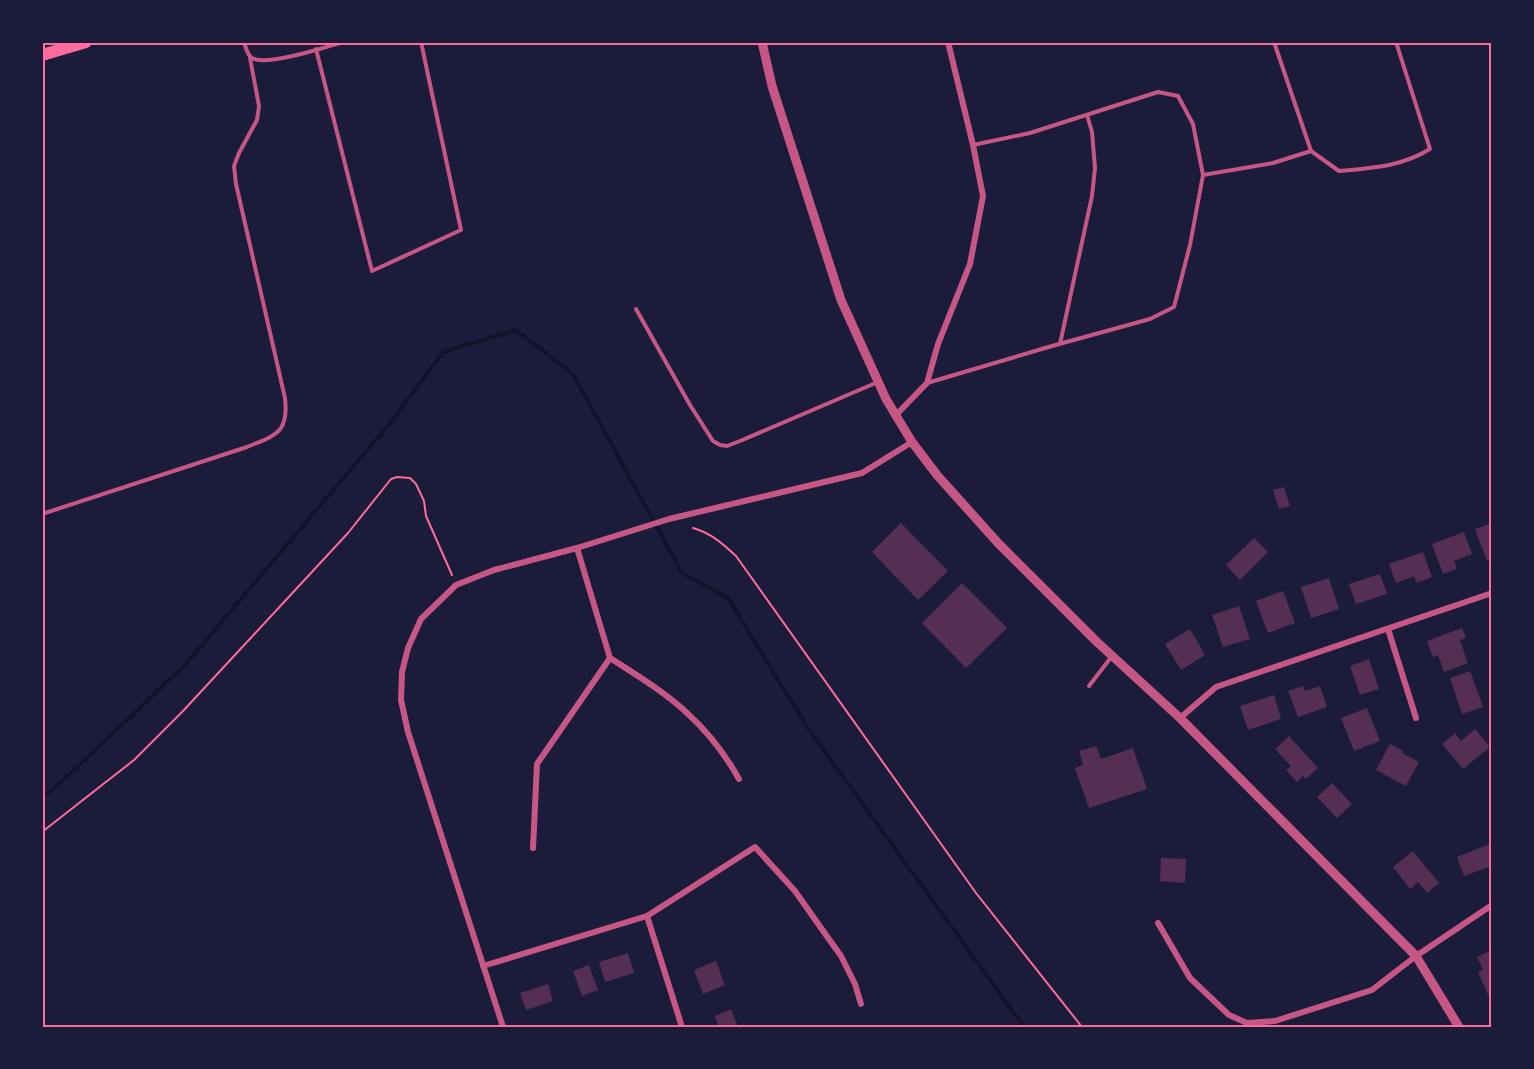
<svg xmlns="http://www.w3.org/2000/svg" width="1534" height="1069" font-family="'Archivo Narrow',sans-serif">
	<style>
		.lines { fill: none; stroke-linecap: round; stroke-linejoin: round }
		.stream { stroke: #12122b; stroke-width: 4 }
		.building { fill: #542f53 }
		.path { stroke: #ff6b9d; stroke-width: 2 }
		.service { stroke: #c65784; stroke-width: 4 }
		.minor { stroke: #c65784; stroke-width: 6 }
		.tertiary { stroke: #c65784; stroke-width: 9 }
		.primary { stroke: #ff6b9d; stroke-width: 12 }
		.neatline { fill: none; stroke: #ff6b9d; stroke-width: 2 }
	</style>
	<rect width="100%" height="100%" fill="#1b1b3a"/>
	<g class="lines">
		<path class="stream" d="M42,798L57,786L185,665L391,422L443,352L516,330L573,374L682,573L728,598L807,727L1024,1027"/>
	</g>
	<g class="building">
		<path d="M1284,487L1290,506L1279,509L1273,490Z"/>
		<path d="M901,523L948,571L918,600L872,552Z"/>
		<path d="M1492,523V559L1487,561L1475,529Z"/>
		<path d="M1464,532L1472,554L1454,561L1457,569L1443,574L1432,544Z"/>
		<path d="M1254,538L1268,552L1240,580L1226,565Z"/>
		<path d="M1423,552L1432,577L1417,583L1414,576L1396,583L1389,564Z"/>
		<path d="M1380,574L1387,594L1356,604L1349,584Z"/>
		<path d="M1329,578L1339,609L1311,618L1301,587Z"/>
		<path d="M962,583L1007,628L966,668L922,623Z"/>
		<path d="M1283,591L1295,623L1268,633L1256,601Z"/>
		<path d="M1239,606L1250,639L1223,647L1212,615Z"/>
		<path d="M1462,628L1466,638L1460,640L1468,663L1444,672L1438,655L1433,657L1427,641Z"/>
		<path d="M1190,629L1205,655L1181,670L1165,644Z"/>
		<path d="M1369,659L1379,689L1360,695L1350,666Z"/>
		<path d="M1470,671L1483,707L1462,714L1450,678Z"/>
		<path d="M1303,686L1305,691L1320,686L1327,707L1298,717L1288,691Z"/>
		<path d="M1274,695L1281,719L1248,730L1240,706Z"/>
		<path d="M1367,708L1380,741L1354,751L1341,718Z"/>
		<path d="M1475,729L1490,747L1463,769L1442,744L1455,733L1461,741Z"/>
		<path d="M1289,736L1318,768L1306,779L1303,776L1297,782L1286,770L1291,766L1275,749Z"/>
		<path d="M1390,744L1403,751L1402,753L1419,762L1406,786L1376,770Z"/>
		<path d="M1096,746L1101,759L1133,748L1147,789L1089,808L1075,768L1083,765L1079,751Z"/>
		<path d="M1332,783L1352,804L1337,818L1317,797Z"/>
		<path d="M1492,843V866L1464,876L1457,857Z"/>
		<path d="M1413,851L1439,883L1427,893L1418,882L1410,889L1393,867Z"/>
		<path d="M1161,858L1186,859L1185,883L1160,881Z"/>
		<path d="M1492,950V993L1488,995L1478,972L1483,970L1477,957Z"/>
		<path d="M628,953L634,973L605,982L599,962Z"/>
		<path d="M716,961L725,985L703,994L694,970Z"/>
		<path d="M589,965L598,990L582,996L573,971Z"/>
		<path d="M548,984L553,1001L526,1010L520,993Z"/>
		<path d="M731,1009L738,1027H719L715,1016Z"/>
	</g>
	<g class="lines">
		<g class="path">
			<path d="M693,528C711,533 723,544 736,556L976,893L1082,1027"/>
			<path d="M42,832L134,760L183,711L348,533L391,479L397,477L410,478L416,484L424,501L426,516L452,575"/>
		</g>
		<g class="service">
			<path d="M244,42C246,48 247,55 252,58C266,67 326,47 343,42"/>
			<path d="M316,49L372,271L461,230L421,42"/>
			<path d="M1311,151L1339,171C1371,168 1401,167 1430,149L1396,42"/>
			<path d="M1203,175L1273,163L1311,151L1274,42"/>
			<path d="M636,309L690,405L713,441L720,445L727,446L740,441L878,382"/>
			<path d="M1060,344L1092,196L1095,168L1092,132L1087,115"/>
			<path d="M927,383L1052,346L1150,319L1174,307L1190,245L1203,175L1193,124L1178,96L1158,92L1030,133L973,145"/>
			<path d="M42,514L247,447C276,435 289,433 285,398L236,184L234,166L239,153L257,120L259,106L250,58"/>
			<path d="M1089,686L1112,656"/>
		</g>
		<g class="minor">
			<path d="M896,415L927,383L938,344L970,264L983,196L973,145L948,42"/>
			<path d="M577,548L610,658C635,674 666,693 687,713C708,732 725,754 739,779"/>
			<path d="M1388,629L1416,718"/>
			<path d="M1180,718L1216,687L1492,593"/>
			<path d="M533,848L537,764L610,658"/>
			<path d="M647,916L682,1027"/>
			<path d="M1158,923L1190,978L1229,1015L1247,1023L1275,1021L1372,990L1416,956L1492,905"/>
			<path d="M483,966L647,916L755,847L795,891L826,935L841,956L855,984L861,1004"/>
			<path d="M503,1027L408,732L401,700L402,672L408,648L421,619L456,585L494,570L577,548L669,519L862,473L912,442"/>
		</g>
		<path class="tertiary" d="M762,42L772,86L841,300L886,399L912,442L937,475L998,543L1097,642L1180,718L1416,956L1459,1027"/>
		<path class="primary" d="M42,55L86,42"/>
	</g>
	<rect width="1534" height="1069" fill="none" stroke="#1b1b3a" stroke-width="87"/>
	<rect x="44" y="44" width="1446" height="982" class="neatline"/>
</svg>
